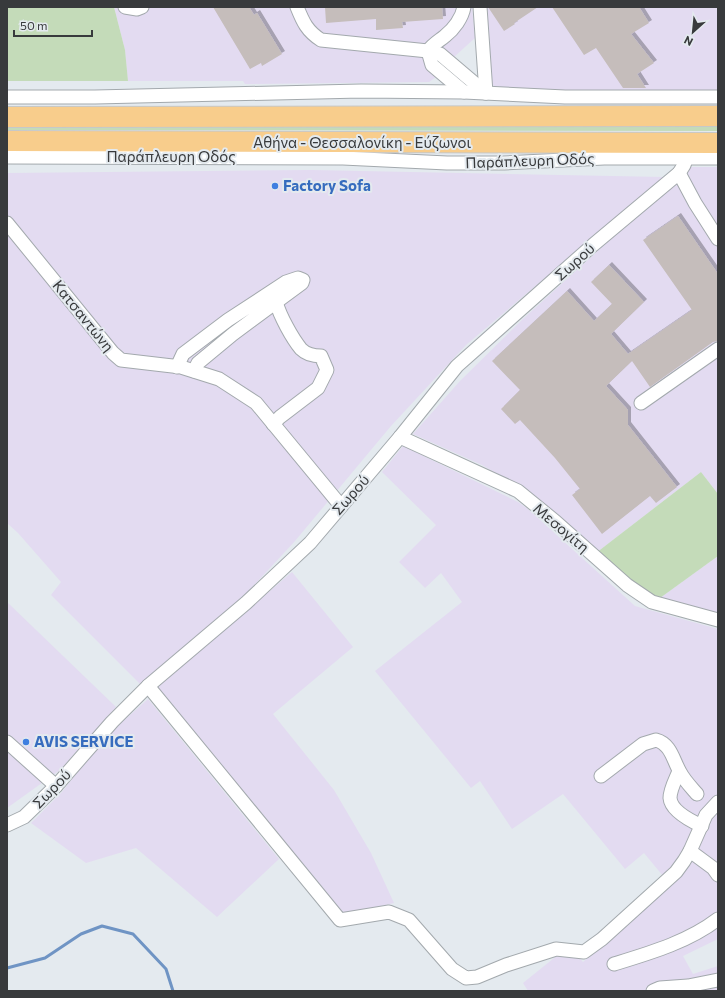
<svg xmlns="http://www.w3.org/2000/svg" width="725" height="998" font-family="Commissioner,sans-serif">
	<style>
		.industrial { fill: #e3dbf1 }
		.green { fill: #c4dbb9 }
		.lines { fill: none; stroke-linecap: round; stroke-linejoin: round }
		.stream { stroke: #6f94c4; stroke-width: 3 }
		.building { fill: #c5bdbb; filter: url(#shadow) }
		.minor-casing { stroke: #a3a9ad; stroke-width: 15 }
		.highway-casing { stroke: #c7c8c8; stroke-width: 22 }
		.minor { stroke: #fff; stroke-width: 13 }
		.highway { stroke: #f8cd8c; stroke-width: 20 }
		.shop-dot { fill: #3f7fe0; stroke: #e4eaef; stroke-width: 1.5 }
		.labels { text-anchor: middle; stroke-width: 4; stroke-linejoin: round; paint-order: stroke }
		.street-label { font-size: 15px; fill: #383a3c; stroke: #e4eaef }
		.shop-label { font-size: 15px; font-weight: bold; fill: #366cbe; stroke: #e4eaef; text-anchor: start }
	</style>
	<defs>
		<filter id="shadow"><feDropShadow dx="3" dy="-3" stdDeviation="0" flood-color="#0004"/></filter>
	</defs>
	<rect width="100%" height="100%" fill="#e4eaef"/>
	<g class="industrial">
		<path d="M114,7H472L475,38L454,57L446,70L429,82L245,84L243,81H128L125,50Z"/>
		<path d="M487,7H718V93H570L496,88L492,84L486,11Z"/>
		<path d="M690,167H718V494L701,472L596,553L513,483L482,465L413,434L460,381L523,319Z"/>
		<path d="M311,170L664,177L466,345L391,426L295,541L230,611L141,685L51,595L61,582L18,533L7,523V173Z"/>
		<path d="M403,446L518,502L528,509L635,606L718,629V939L683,956L693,974L718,966V991H528L523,983L569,946L583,962L616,933L668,882L644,853L625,869L563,794L512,829L480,781L471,788L375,671L462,602L441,573L425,588L399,562L436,525L382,472Z"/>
		<path d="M718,556V616L660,598Z"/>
		<path d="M292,572L353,647L273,714L334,790L371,853L394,903L341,915L156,688Z"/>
		<path d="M7,602L116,707L60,770L7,808Z"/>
		<path d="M148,699L279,859L217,917L136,848L86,863L31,823L62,792L90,756L120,724Z"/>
	</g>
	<g class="green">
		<path d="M7,7H114L125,50L128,81H7Z"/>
		<path d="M7,125L718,126V131L7,130Z"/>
		<path d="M701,472L718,494V556L660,598L635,585L596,553Z"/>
	</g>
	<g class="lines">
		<path class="stream" d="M7,968L45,958L81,934L102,926L133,934L166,969L173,991"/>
	</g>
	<g class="building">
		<path d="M213,7H249L254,15L257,13L282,54L262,66L261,63L250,69Z"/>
		<path d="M325,7H442L443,19L402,22L403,28L376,30V19L326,23Z"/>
		<path d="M488,7H538L514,23L515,24L504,31Z"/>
		<path d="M552,7H639L649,23L631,34L654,63L637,74L646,88H623L596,48L584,55Z"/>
		<path d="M678,216L718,274V341L713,342L650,387L632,361L606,386L628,410V425L677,487L656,503L650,496L602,534L572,495L580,489L555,458L520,420L515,424L501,409L520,390L492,361L567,291L594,321L612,304L591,282L609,265L644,302L611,334L628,354L692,310L643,240Z"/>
	</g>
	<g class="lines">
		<g class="minor-casing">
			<g id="minor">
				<path d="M125,7L137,9L142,7"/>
				<path d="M297,7C303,22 307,31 321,40L428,51L440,54L486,93"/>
				<path d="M480,7L486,93"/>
				<path d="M464,92L432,65L428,51C433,44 439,41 445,36C454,29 462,18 464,7"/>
				<path d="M7,97H95L361,91L464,92L565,97H718"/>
				<path d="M7,157L343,158L447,163H504L604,158H718"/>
				<path d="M679,173L695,203L718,239"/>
				<path d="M7,223L113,353L121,360L181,367L219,379L256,403L341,506"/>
				<path d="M177,367L183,354L228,320L286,282L298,278L303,280L302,283L233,334L198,363L194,371"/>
				<path d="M641,403L718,349"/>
				<path d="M273,424L280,417L318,388L327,370L321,356C314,356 306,354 301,349C292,338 280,316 276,302"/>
				<path d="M400,437L518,491L556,522L627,585L652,602L718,620"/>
				<path d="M148,686L340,920L389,912L409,920L452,969L466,978L477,977L506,965L556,949L584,952L602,939L676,872L684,861L690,851L706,815L718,802"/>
				<path d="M7,742L56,786"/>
				<path d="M679,771C676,779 670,789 670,798C671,811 691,821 702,826"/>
				<path d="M601,776L643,744L656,740C671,744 673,760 680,772C684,780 691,787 697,794"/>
				<path d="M7,825L24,817L56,786L112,722L148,686L246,603L310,543L400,437L457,366L593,245L679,173L684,165L687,157"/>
				<path d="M690,851L713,868L718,875"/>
				<path d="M614,964C650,953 688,942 718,919"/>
				<path d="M653,991L660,988L688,986L718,980"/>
			</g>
		</g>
		<g class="highway-casing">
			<g id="highway">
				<path d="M7,117L718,116"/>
				<path d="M7,141L718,143"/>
			</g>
		</g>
		<use href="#minor" class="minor"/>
		<use href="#highway" class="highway"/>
	</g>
	<g class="shop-dot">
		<circle cx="275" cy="186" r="4"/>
		<circle cx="26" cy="742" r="4"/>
	</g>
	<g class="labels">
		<g class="street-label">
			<text x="362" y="148">Αθήνα - Θεσσαλονίκη - Εύζωνοι</text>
			<text x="171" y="162">Παράπλευρη Οδός</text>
			<text transform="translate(530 161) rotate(-2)" y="5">Παράπλευρη Οδός</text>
			<text transform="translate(575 262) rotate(-42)" y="5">Σωρού</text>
			<text transform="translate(83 316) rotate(51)" y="5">Κατσαντώνη</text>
			<text transform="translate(351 495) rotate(-49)" y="5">Σωρού</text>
			<text transform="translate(561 528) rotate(40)" y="5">Μεσογίτη</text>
			<text transform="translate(52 789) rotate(-46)" y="5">Σωρού</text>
		</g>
		<g class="shop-label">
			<text x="283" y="191">Factory Sofa</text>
			<text x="34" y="747">AVIS SERVICE</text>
		</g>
	</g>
	<rect width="725" height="998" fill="none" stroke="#383a3c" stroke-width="16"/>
	<g transform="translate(693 32) rotate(207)" stroke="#e4eaef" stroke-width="3" paint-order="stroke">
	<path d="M0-3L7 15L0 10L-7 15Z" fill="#383a3c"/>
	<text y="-6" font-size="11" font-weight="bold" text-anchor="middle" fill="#383a3c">N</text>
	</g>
	<path d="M14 30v6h78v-6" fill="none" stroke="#383a3c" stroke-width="2"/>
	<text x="20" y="30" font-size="12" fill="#383a3c" stroke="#e4eaef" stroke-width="3" paint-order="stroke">50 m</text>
</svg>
